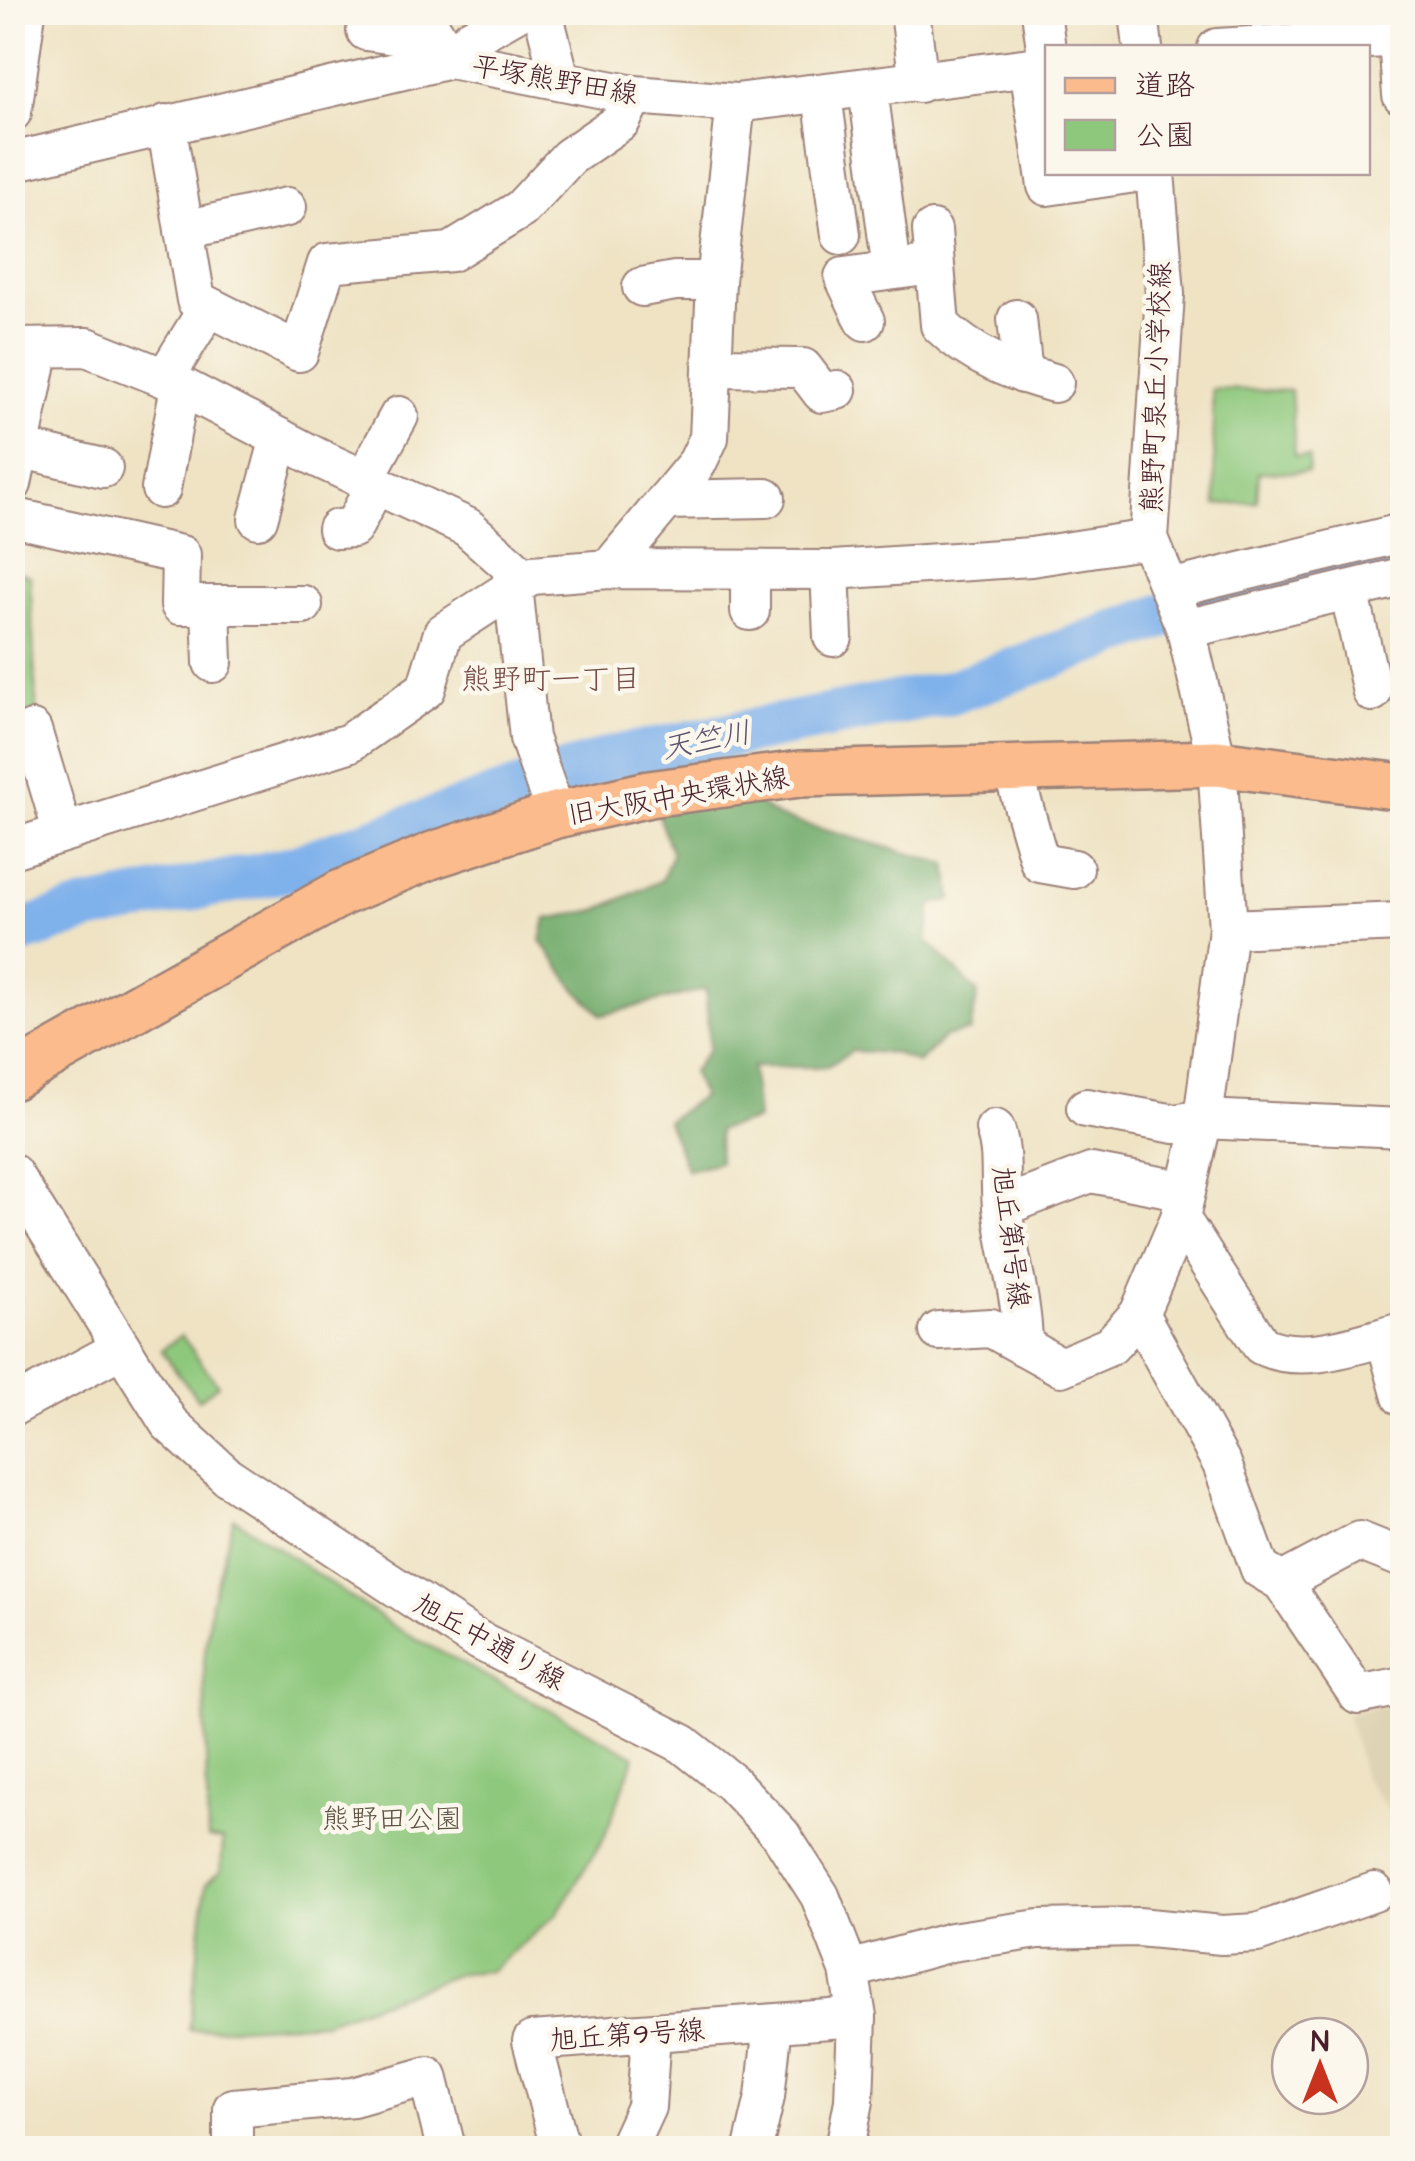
<svg xmlns="http://www.w3.org/2000/svg" width="1415" height="2161" font-family="'Architects Daughter','Klee One',sans-serif">
	<style>
		.built { fill: #ded3b4 }
		.green { fill: #8dc87c; stroke: #6c7454; stroke-width: 2.5 }
		.forest { fill: #72ac6c; stroke: #5e664c; stroke-width: 2.5 }
		.lines { fill: none; stroke-linecap: round; stroke-linejoin: round }
		.river { stroke: #7fb1eb; stroke-width: 45 }
		.minor-casing { stroke: #9c8178; stroke-width: 42 }
		.major-casing { stroke: #9c8178; stroke-width: 50 }
		.minor { stroke: #fff; stroke-width: 38 }
		.major { stroke: #fbbb8c; stroke-width: 45 }
		.labels { text-anchor: middle; stroke-width: 9; stroke-linejoin: round; paint-order: stroke }
		.street-label { font-size: 28px; fill: #4a1f2b; stroke: #fbf7ec }
		.park-label { font-size: 28px; fill: #5e5243; stroke: #fbf7ec }
		.neighbourhood-label { font-size: 30px; fill: #754c48; stroke: #fbf7ec }
		.water-label { font-size: 30px; font-style: italic; fill: #5d526e; stroke: #fbf7ec }
	</style>
	<rect width="100%" height="100%" fill="#fbf7ec"/>
	<filter id="ink" filterUnits="userSpaceOnUse"><feTurbulence type="fractalNoise" baseFrequency=".01" numOctaves="2"/><feDisplacementMap in="SourceGraphic" scale="20" xChannelSelector="R" yChannelSelector="G"/><feConvolveMatrix kernelMatrix="1 2 1 2 8 2 1 2 1" color-interpolation-filters="sRGB"/></filter>
	<filter id="wash" filterUnits="userSpaceOnUse"><feTurbulence type="fractalNoise" baseFrequency=".0048" numOctaves="4" result="noise"/><feDisplacementMap in="SourceGraphic" scale="40" xChannelSelector="R" yChannelSelector="G"/><feGaussianBlur stdDeviation="2.25" result="paint"/><feColorMatrix in="noise" values="0 0 0 0 0 0 0 0 0 0 0 0 0 0 0 0 0 1.4 0 .05"/><feComposite in="paint" operator="in"/></filter>
	<g filter="url(#wash)">
		<rect width="100%" height="100%" fill="#efe3c4"/>
		<path class="built" d="M1402,1701V1828L1364,1778L1347,1713Z"/>
		<g class="green">
			<path d="M1212,389L1291,391L1295,456L1309,457L1308,472H1259L1257,502L1216,505Z"/>
			<path d="M13,570L30,576L37,722L13,734Z"/>
			<path d="M181,1335L218,1385L198,1400L161,1350Z"/>
			<path d="M234,1518L396,1628L635,1756L604,1838L556,1915L490,1971L461,1973L324,2022L189,2030L206,1884L221,1871L223,1840L208,1838L204,1661L211,1602Z"/>
		</g>
		<path class="forest" d="M743,793L778,817L947,864L952,900L932,904L927,940L978,993L970,1031L944,1037L918,1063L894,1053L852,1051L826,1067H752L757,1120L718,1130L719,1162L687,1170L667,1121L702,1096L692,1072L709,1049L706,989L602,1015L577,991L541,941L546,919L597,910L662,880L672,854L655,807Z"/>
		<g class="lines">
			<path class="river" d="M12,935L86,910L286,870L612,758L949,693L1163,616L1402,555"/>
		</g>
	</g>
	<g filter="url(#ink)">
		<g class="lines">
			<g class="minor-casing">
				<g id="minor">
					<path d="M422,12L450,59L471,38L517,12"/>
					<path d="M543,12L560,79"/>
					<path d="M910,12L919,83"/>
					<path d="M1041,12L1048,63"/>
					<path d="M1139,12L1143,48"/>
					<path d="M1396,12L1402,95"/>
					<path d="M366,31L438,41"/>
					<path d="M1217,48L1402,37"/>
					<path d="M1029,68L1047,186L1142,172"/>
					<path d="M868,89L892,270"/>
					<path d="M822,95L841,235"/>
					<path d="M12,112L26,12"/>
					<path d="M166,124L196,300L299,352L327,263L451,252L521,209L569,157L621,121L634,95"/>
					<path d="M12,162L450,59L634,95L736,103L1048,65"/>
					<path d="M184,230L287,207"/>
					<path d="M932,230L940,325C973,357 1011,371 1054,383"/>
					<path d="M642,287L675,281H716"/>
					<path d="M1017,319L1023,374"/>
					<path d="M865,321L844,277L918,267"/>
					<path d="M12,348L87,347L165,378L318,458L467,527L511,566L529,738L556,815"/>
					<path d="M715,367L803,368L822,393L837,390"/>
					<path d="M165,378L208,308"/>
					<path d="M23,449L103,468"/>
					<path d="M364,480L399,416"/>
					<path d="M12,484L40,348"/>
					<path d="M161,489L180,386"/>
					<path d="M666,500L766,498"/>
					<path d="M12,517L181,555L180,605H303"/>
					<path d="M258,519L280,438"/>
					<path d="M337,529L353,528L375,485"/>
					<path d="M609,569L697,463L709,438L716,281L736,103"/>
					<path d="M830,570L833,637"/>
					<path d="M750,571V611"/>
					<path d="M1170,589L1402,533"/>
					<path d="M1349,590L1372,692"/>
					<path d="M211,605L213,663"/>
					<path d="M1186,629L1402,577"/>
					<path d="M32,730L62,830"/>
					<path d="M1012,767L1040,863L1074,869"/>
					<path d="M12,849L349,743L426,689L443,633L532,575L609,569L833,570L1031,557L1149,539"/>
					<path d="M1228,929L1402,922"/>
					<path d="M1086,1108L1175,1124L1203,1119L1402,1128"/>
					<path d="M995,1129C1004,1154 999,1180 1002,1206C1007,1254 1023,1298 1023,1346"/>
					<path d="M12,1173L169,1423L227,1476L472,1637L683,1744L731,1782L781,1835L820,1896L849,1970L857,2017L854,2101L845,2148"/>
					<path d="M1002,1207L1091,1173L1186,1191"/>
					<path d="M1180,1218L1261,1345C1302,1366 1360,1343 1402,1332"/>
					<path d="M1139,1314L1222,1464L1260,1569L1282,1582L1358,1695L1402,1686"/>
					<path d="M939,1331L991,1328L1061,1367L1110,1346L1139,1314L1180,1218L1203,1119L1228,929L1217,763L1186,629L1149,539L1165,294L1155,172"/>
					<path d="M1385,1337L1402,1397"/>
					<path d="M12,1407L120,1349"/>
					<path d="M1282,1582L1359,1541L1402,1558"/>
					<path d="M849,1970L951,1942L1039,1929L1138,1927L1222,1935L1257,1933L1374,1892"/>
					<path d="M233,2148V2108L353,2097L428,2076L446,2148"/>
					<path d="M560,2148L532,2041L857,2017"/>
					<path d="M627,2148L646,2107L651,2033"/>
					<path d="M753,2148L765,2097L773,2024"/>
				</g>
			</g>
			<g class="major-casing">
				<path id="major" d="M12,1077L341,893L433,855L556,815L649,794L800,774L1217,763L1402,787"/>
			</g>
			<use href="#minor" class="minor"/>
			<use href="#major" class="major"/>
		</g>
	</g>
	<g class="labels">
		<g class="street-label">
			<text transform="translate(555 79) rotate(10)" y="10">平塚熊野田線</text>
			<text transform="translate(1155 387) rotate(-88)" y="10">熊野町泉丘小学校線</text>
			<text transform="translate(678 795) rotate(-10)" y="10">旧大阪中央環状線</text>
			<text transform="translate(1012 1237) rotate(83)" y="10">旭丘第1号線</text>
			<text transform="translate(490 1641) rotate(29)" y="10">旭丘中通り線</text>
			<text transform="translate(627 2034) rotate(-4)" y="10">旭丘第9号線</text>
		</g>
		<g class="park-label">
			<text x="392" y="1828">熊野田公園</text>
		</g>
		<g class="neighbourhood-label">
			<text x="551" y="689">熊野町一丁目</text>
		</g>
		<g class="water-label">
			<text transform="translate(706 740) rotate(-11)" y="10">天竺川</text>
		</g>
	</g>
	<rect width="1415" height="2161" fill="none" stroke="#fbf7ec" stroke-width="50"/>
	<rect x="1045" y="45" width="325" height="130" fill="#fbf7ec" stroke="#b4a19f" stroke-width="2.5"/>
	<rect x="1065" y="78" width="50" height="15" fill="#fbbb8c" stroke="#b4a19f" stroke-width="2.5"/>
	<text x="1135" y="95" font-size="30" fill="#4a1f2b">道路</text>
	<rect x="1065" y="120" width="50" height="30" fill="#8dc87c" stroke="#b4a19f" stroke-width="2.5"/>
	<text x="1135" y="145" font-size="30" fill="#4a1f2b">公園</text>
	<g transform="translate(1320 2066)"><circle r="48" fill="#fbf7ec" stroke="#b4a19f" stroke-width="2.5"/>
	<path d="M0-8L18 38L0 25L-18 38Z" fill="#c8321e"/>
	<text y="-15" font-size="28" font-weight="bold" text-anchor="middle" fill="#4a1f2b">N</text>
	</g>
</svg>
